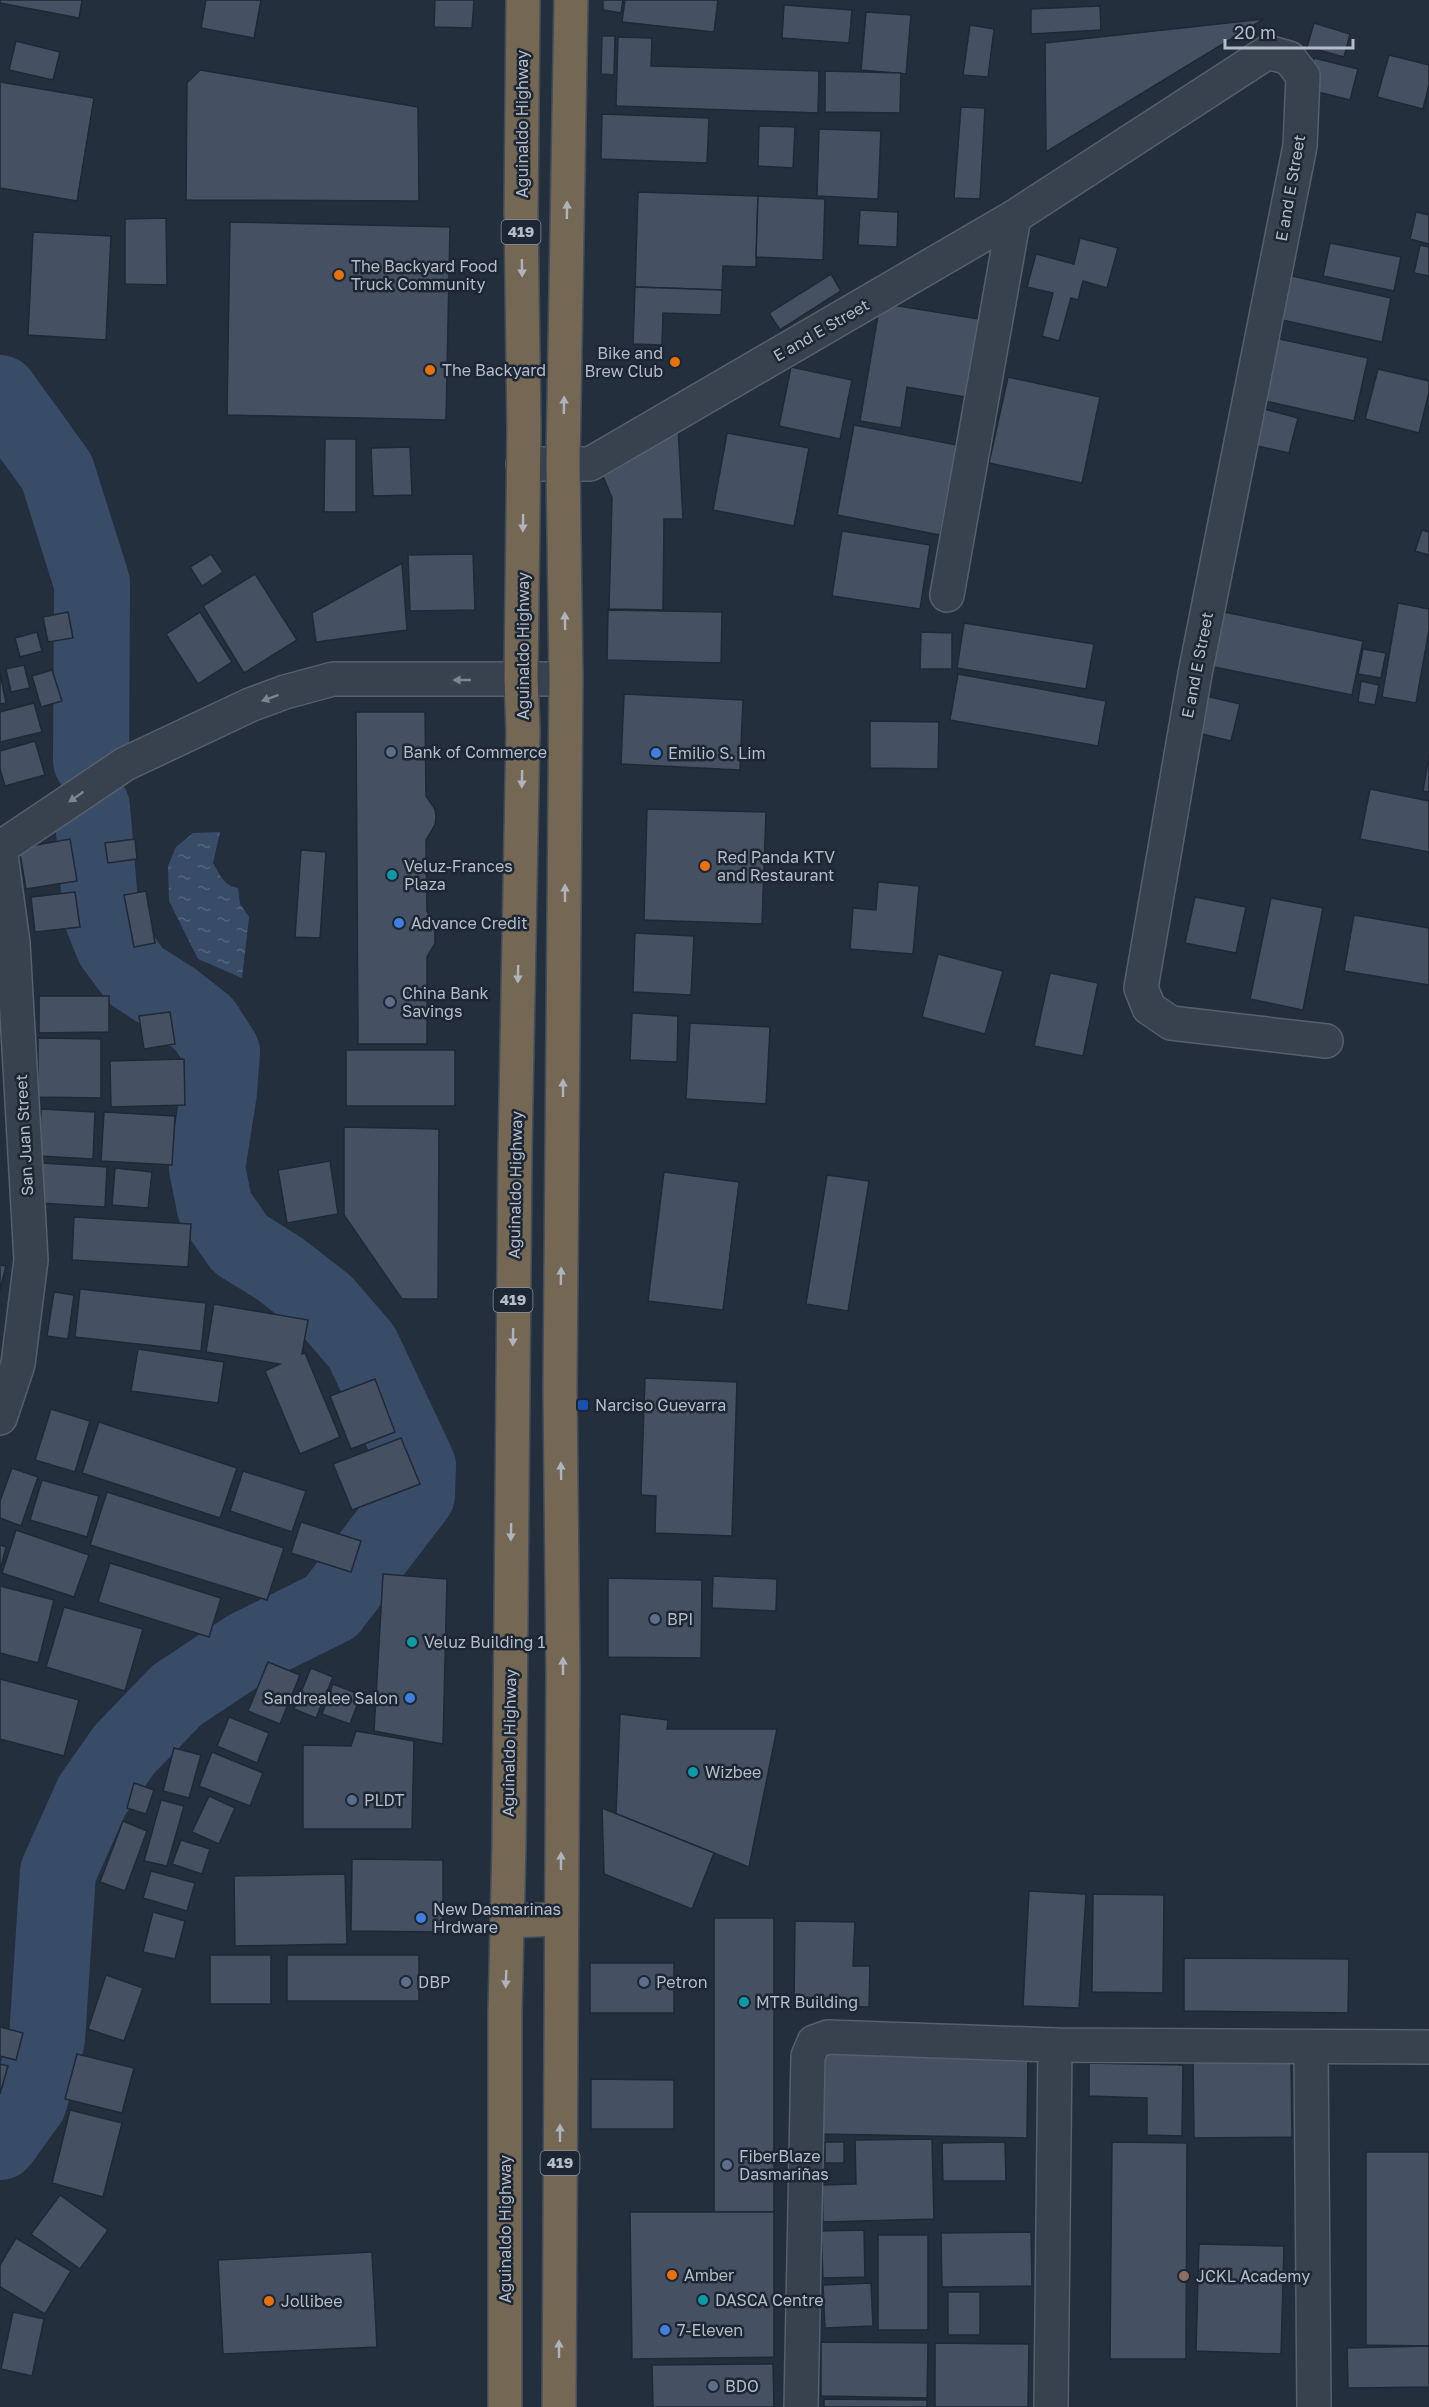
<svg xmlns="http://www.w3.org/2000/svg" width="1429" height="2407" font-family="'Golos Text',sans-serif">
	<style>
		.water { fill: url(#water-ripples) }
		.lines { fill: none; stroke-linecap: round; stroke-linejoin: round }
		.stream { stroke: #394c67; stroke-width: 12 }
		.river { stroke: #394c67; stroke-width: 76 }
		.building { fill: #455162; stroke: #1f2835; stroke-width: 1.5 }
		.minor-casing { stroke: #565f6c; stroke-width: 36 }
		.highway-casing { stroke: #434c59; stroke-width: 36 }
		.minor { stroke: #38414e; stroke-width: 33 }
		.highway { stroke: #746855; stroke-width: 33 }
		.oneway { fill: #aeb4bd }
		.oneway2 { fill: #7c8592 }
		.food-dot { fill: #e8710a; stroke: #1d2633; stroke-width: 2 }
		.service-dot { fill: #5c6f8a; stroke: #1d2633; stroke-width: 2 }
		.shop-dot { fill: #3f7fe0; stroke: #1d2633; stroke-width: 2 }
		.culture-dot { fill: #0f9aa8; stroke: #1d2633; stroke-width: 2 }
		.transit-dot { fill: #1a4fb4; stroke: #1d2633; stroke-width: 2 }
		.education-dot { fill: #8d6e63; stroke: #1d2633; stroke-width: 2 }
		.labels { text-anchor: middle; stroke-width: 5; stroke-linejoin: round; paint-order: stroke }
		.shield { fill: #1d2633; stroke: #878f9c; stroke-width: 1.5 }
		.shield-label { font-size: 15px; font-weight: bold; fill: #b4bcc9 }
		.street-label { font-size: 16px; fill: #b4bcc9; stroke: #1d2633 }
		.poi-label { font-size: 16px; fill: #b4bcc9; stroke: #1d2633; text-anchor: start }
	</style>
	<defs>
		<pattern id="water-ripples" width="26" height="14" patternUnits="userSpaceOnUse" patternTransform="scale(1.5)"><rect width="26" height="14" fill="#394c67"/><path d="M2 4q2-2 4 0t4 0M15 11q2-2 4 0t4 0" fill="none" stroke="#53647b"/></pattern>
	</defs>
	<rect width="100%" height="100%" fill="#242f3e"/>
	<path class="water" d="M220,832L213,863C220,875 224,886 238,888L240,904L249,917L242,978L198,959L169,901L168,866L176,847L193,833Z"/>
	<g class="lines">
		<path class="stream" d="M91,767V761"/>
		<g class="river">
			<path d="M0,393L57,472L92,583L91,761"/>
			<path d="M0,2142L29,2102L47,2039L58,1872L92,1796L124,1750L177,1695L248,1648L331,1607L417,1495L418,1466L362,1347L325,1304L280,1269L240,1244L215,1208L207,1168L219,1092L222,1052L204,1024L172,999L136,976L113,945L101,915L92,807"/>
		</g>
	</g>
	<g class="building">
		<path d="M0,0H82L79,18L0,3Z"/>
		<path d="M206,0H261L254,38L201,28Z"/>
		<path d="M435,0H474L472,28L434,27Z"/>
		<path d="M603,0H623L621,13L603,10Z"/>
		<path d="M625,0H718L714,32L622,22Z"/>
		<path d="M784,5L852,10L849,43L782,38Z"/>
		<path d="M1100,6L1101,30L1031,34V9Z"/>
		<path d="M866,12L911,15L906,74L861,70Z"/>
		<path d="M1264,19L1149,89L1046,152L1045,43Z"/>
		<path d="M1314,23L1350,34L1344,57L1307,47Z"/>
		<path d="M970,25L994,29L988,77L963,75Z"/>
		<path d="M602,36H615L614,75L601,74Z"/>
		<path d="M618,37L652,38L651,66L819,71L818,113L616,106Z"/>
		<path d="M16,41L60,52L53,80L9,70Z"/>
		<path d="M1389,55L1429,65V85L1423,109L1377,97Z"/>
		<path d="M1314,58L1358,69L1350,100L1306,89Z"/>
		<path d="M200,70L418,107L419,201L186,200L187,83Z"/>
		<path d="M825,71L901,73L900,113L825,112Z"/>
		<path d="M0,82L94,98L77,201L0,188Z"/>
		<path d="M961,107L985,108L980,199L954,198Z"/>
		<path d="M602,114L709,118L707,163L601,159Z"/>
		<path d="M759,126L795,127L793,168L758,166Z"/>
		<path d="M819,129L881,131L878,199L817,196Z"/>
		<path d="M638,192L758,196L756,267L723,266L722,290L635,287Z"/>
		<path d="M758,196L825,199L823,260L756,257Z"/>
		<path d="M860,210L898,212L897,247L858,245Z"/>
		<path d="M1416,212L1429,215V244L1410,239Z"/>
		<path d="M166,218L167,285L125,284V219Z"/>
		<path d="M230,222L450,227L446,420L227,415Z"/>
		<path d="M33,232L111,236L106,340L28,335Z"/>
		<path d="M1080,238L1118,248L1107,288L1083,281L1078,300L1071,298L1059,341L1042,336L1053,293L1027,287L1036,254L1074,264Z"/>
		<path d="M1330,243L1401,257L1394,291L1323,276Z"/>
		<path d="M1420,245L1429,247V276L1414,273Z"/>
		<path d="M831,274L841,291L780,330L769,313Z"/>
		<path d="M1283,274L1391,298L1382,342L1273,318Z"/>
		<path d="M635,287L722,290L721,315L663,313L662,345L633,344Z"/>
		<path d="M880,303L985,320L971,398L907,387L901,428L860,421Z"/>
		<path d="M1270,337L1368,358L1354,421L1257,399Z"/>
		<path d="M791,367L852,380L840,439L779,426Z"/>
		<path d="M1378,369L1429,381V392L1419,433L1365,419Z"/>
		<path d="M1008,377L1100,397L1082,483L989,463Z"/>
		<path d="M1261,408L1298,418L1289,453L1253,445Z"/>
		<path d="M854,425L957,445L940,535L837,515Z"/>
		<path d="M678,426L683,519H664L663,610L609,609L612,498L602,474Z"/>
		<path d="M727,433L809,448L794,526L713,510Z"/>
		<path d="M325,439H356V512H324Z"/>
		<path d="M410,447L412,495L373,496L371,448Z"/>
		<path d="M1422,530L1429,532V555L1415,551Z"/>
		<path d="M842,531L930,545L920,609L832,596Z"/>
		<path d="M211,554L223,572L202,586L190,567Z"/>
		<path d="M473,554L475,610L410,611L408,555Z"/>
		<path d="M402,563L407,630L316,642L312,613Z"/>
		<path d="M255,574L297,640L244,673L203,606Z"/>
		<path d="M1398,603L1429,609V630L1416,703L1382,697Z"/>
		<path d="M608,610L722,612L721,663L607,660Z"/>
		<path d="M1215,610L1363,641L1352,695L1204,665Z"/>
		<path d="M68,612L73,638L48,642L43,617Z"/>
		<path d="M200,612L232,662L198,684L166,634Z"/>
		<path d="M964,623L1094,644L1086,689L957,668Z"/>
		<path d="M37,632L42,651L20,657L15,638Z"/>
		<path d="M921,632L952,633V669H920Z"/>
		<path d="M1363,649L1386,653L1381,678L1358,674Z"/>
		<path d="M24,665L30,688L11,692L6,669Z"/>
		<path d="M52,670L62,701L41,707L32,676Z"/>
		<path d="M0,672L6,703L0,704Z"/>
		<path d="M958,674L1106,701L1098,746L950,720Z"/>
		<path d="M1361,681L1379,685L1375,705L1358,702Z"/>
		<path d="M624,694L743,700L740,770L621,764Z"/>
		<path d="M1202,695L1240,704L1231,741L1194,732Z"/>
		<path d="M34,703L42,732L0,742V712Z"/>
		<path d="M356,712H425L426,796L435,809L436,817L435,825L426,840L427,911L435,926V943L427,957V1044H358Z"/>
		<path d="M870,721L939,722L938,769L870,768Z"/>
		<path d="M35,741L45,775L5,786L0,769V751Z"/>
		<path d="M1429,755V792L1423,791Z"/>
		<path d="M1370,789L1429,801V852L1360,839Z"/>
		<path d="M647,809L766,812L762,924L644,920Z"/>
		<path d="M70,839L77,881L26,889L19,848Z"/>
		<path d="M135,839L137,859L108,863L105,843Z"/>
		<path d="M301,850L326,852L320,938L295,937Z"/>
		<path d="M878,882L919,886L913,954L850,949L853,908L876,910Z"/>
		<path d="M146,891L155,943L134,947L124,895Z"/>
		<path d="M75,892L80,927L35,932L31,897Z"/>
		<path d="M1195,897L1246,907L1236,953L1185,943Z"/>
		<path d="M1271,898L1323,908L1303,1010L1250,999Z"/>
		<path d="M1354,915L1429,928V985L1344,971Z"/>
		<path d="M635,933L694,936L691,995L633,992Z"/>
		<path d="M938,954L1003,971L985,1034L922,1017Z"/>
		<path d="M1050,973L1098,983L1083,1056L1034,1046Z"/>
		<path d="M39,996H109V1032L39,1033Z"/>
		<path d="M170,1012L175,1044L144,1049L139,1016Z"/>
		<path d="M632,1013L678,1016L677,1062L630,1060Z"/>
		<path d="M690,1023L770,1027L766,1104L686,1099Z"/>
		<path d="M38,1038L101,1039V1098L38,1097Z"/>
		<rect x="346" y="1050" width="109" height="56"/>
		<path d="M184,1059L185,1105L111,1107L110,1061Z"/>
		<path d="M41,1109L95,1112L93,1159L39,1156Z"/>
		<path d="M104,1112L175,1116L172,1165L101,1161Z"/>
		<path d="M344,1127L439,1129L438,1299H402L344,1215Z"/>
		<path d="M330,1161L338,1214L287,1223L278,1170Z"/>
		<path d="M42,1163L107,1167L105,1207L39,1203Z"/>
		<path d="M115,1168L152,1172L148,1208L112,1205Z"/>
		<path d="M664,1172L739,1182L723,1310L648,1301Z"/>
		<path d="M827,1175L869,1181L848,1311L806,1304Z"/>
		<path d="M74,1217L191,1224L188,1267L72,1260Z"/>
		<path d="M0,1265L6,1266L0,1290Z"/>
		<path d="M80,1289L206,1303L201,1351L75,1337Z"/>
		<path d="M54,1292L74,1295L68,1339L47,1336Z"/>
		<path d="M214,1304L308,1320L302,1354L305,1353L340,1437L300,1454L265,1371L280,1364L206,1352Z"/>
		<path d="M138,1349L224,1362L218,1403L131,1391Z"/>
		<path d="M645,1378L737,1382L732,1536L655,1533L656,1496L641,1495Z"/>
		<path d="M375,1379L395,1432L351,1449L330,1396Z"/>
		<path d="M51,1409L90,1421L75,1472L35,1460Z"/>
		<path d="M99,1422L237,1468L220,1518L82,1473Z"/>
		<path d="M401,1438L420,1484L352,1510L333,1464Z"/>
		<path d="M12,1468L38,1477L21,1526L0,1518V1501Z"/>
		<path d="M243,1471L306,1491L292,1532L230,1511Z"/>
		<path d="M42,1480L99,1496L87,1537L30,1520Z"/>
		<path d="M107,1492L284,1548L267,1600L90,1545Z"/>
		<path d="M301,1522L361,1541L351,1572L291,1553Z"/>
		<path d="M16,1530L89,1555L74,1597L2,1573Z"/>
		<path d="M0,1545L6,1547L0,1571Z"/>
		<path d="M110,1563L221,1598L209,1637L98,1602Z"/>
		<path d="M383,1574L447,1579L443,1744L374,1731Z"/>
		<path d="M713,1576L777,1579L776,1611L712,1608Z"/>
		<path d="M608,1578L702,1580L701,1658L608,1657Z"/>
		<path d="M0,1586L54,1600L38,1663L0,1653Z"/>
		<path d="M64,1607L143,1629L125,1691L46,1667Z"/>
		<path d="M268,1662L300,1675L280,1724L248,1711Z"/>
		<path d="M311,1668L333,1677L316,1718L294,1709Z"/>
		<path d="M0,1679L79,1700L64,1756L0,1739Z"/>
		<path d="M333,1684L361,1695L350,1724L322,1714Z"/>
		<path d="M620,1714L668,1720L667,1729H777L749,1867L616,1814Z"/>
		<path d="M229,1717L269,1733L257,1763L217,1746Z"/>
		<path d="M356,1731L414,1741L412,1829H303V1745L351,1746Z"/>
		<path d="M174,1748L201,1755L189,1798L163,1791Z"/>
		<path d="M212,1752L263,1773L250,1806L199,1786Z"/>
		<path d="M134,1783L154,1790L146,1814L127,1808Z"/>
		<path d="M209,1796L235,1808L219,1844L192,1832Z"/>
		<path d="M161,1800L184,1806L167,1866L144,1861Z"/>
		<path d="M602,1808L714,1853L692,1909L604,1874Z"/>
		<path d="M123,1821L147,1831L125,1891L100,1882Z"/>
		<path d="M181,1840L210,1849L202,1874L172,1864Z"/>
		<path d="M352,1859L443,1860V1932L351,1931Z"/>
		<path d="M151,1871L195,1883L187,1911L143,1898Z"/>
		<path d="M345,1874L347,1944L235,1946L234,1876Z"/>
		<path d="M1029,1891L1086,1894L1079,2008L1023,2006Z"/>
		<path d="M1093,1894L1164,1895L1163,1993L1092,1992Z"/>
		<path d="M153,1912L185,1921L175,1959L143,1952Z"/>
		<rect x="714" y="1918" width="60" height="294"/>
		<path d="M795,1921L855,1922L853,1966H870L869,2007L794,2006Z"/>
		<rect x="210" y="1955" width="61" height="49"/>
		<rect x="287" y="1955" width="132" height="46"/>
		<path d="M1184,1958L1349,1959L1348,2013L1184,2011Z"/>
		<rect x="590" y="1963" width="84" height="50"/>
		<path d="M106,1975L143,1988L124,2041L88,2029Z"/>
		<path d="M0,2027L23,2033L16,2060L0,2056Z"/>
		<path d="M824,2050L1028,2053L1027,2138L822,2134Z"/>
		<path d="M77,2054L134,2068L122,2113L65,2099Z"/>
		<path d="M1193,2059H1291L1292,2137L1194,2138Z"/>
		<path d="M1089,2063L1183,2065L1182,2136L1147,2135V2098L1089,2096Z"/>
		<path d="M0,2064L8,2066L0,2094Z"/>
		<path d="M591,2079L674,2080V2129H591Z"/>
		<path d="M70,2110L122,2123L103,2197L52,2183Z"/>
		<path d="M932,2139L934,2219L823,2222L822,2185L856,2184L855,2140Z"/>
		<rect x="825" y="2142" width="19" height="21"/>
		<path d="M1005,2142L1006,2181H943L942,2143Z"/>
		<path d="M1112,2142L1187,2143L1186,2359H1110Z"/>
		<path d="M1366,2152H1429V2346L1366,2345Z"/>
		<path d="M60,2195L108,2230L80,2269L31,2234Z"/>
		<path d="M630,2212H774V2357L632,2359Z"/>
		<path d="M864,2230L865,2277L823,2278L821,2231Z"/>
		<path d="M1031,2232L1032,2286L942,2287L941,2233Z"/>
		<rect x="878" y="2235" width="50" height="95"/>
		<path d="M16,2238L71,2271L45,2314L0,2287V2265Z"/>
		<path d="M1199,2244L1284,2246L1281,2354L1196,2351Z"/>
		<path d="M372,2252L377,2347L223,2354L218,2260Z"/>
		<path d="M871,2283L873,2326L825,2328L823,2285Z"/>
		<rect x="948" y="2292" width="32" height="43"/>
		<path d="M13,2312L44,2319L32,2376L1,2369Z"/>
		<path d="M821,2342L928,2343L927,2398L821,2396Z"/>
		<path d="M935,2343L1029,2344L1028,2407H935Z"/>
		<path d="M1429,2346V2387L1348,2388L1347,2348Z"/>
		<path d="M773,2364L774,2407H653L652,2365Z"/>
		<path d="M824,2399L927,2400V2407H824Z"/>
	</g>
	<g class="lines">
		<g class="minor-casing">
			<g id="minor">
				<path d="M523,464H590L1014,217L1268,52L1289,58L1303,76L1300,146L1195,674L1141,988L1149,1008L1171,1023L1326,1041"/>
				<path d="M947,595L1014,217"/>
				<path d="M0,848L125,764L250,705L285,692L333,679H566"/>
				<path d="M0,1418L18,1364L31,1260L13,943L0,848"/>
				<path d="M1311,2048L1314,2407"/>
				<path d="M801,2407L808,2056L814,2042L828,2037L1055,2045L1429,2047"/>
				<path d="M1051,2407L1055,2045"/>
			</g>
		</g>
		<g class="highway-casing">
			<g id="highway">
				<path d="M507,1921L561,1919"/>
				<path d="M505,2407V2012L509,1844L515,1152L523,730L521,678L524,429L521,215L523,0"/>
				<path d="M559,2407L563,1675L560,1388L566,679L563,463L571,0"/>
			</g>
		</g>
		<use href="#minor" class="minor"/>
		<use href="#highway" class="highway"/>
	</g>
	<defs><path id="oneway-solid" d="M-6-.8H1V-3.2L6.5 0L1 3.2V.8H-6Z" transform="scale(1.5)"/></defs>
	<g class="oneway">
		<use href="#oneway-solid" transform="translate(567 210) rotate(-89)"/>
		<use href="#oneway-solid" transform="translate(522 268) rotate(89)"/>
		<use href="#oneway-solid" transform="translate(564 405) rotate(-89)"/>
		<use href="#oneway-solid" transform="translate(523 523) rotate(91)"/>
		<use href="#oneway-solid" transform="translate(565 621) rotate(-91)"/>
		<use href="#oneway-solid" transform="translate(522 779) rotate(91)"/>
		<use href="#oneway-solid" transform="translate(565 893) rotate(-90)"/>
		<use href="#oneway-solid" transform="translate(518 974) rotate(91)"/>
		<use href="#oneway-solid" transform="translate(563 1088) rotate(-90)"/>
		<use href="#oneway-solid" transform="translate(561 1276) rotate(-89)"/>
		<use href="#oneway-solid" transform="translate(513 1337) rotate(91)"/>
		<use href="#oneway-solid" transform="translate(561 1471) rotate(-91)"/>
		<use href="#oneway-solid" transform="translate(511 1532) rotate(91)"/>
		<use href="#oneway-solid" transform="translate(563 1666) rotate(-90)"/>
		<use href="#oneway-solid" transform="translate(561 1861) rotate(-90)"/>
		<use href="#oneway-solid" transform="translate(506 1979) rotate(92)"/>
		<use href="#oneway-solid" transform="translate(560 2133) rotate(-90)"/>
		<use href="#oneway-solid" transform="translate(559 2349) rotate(-90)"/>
	</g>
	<g class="oneway2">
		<use href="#oneway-solid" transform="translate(462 680) rotate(-180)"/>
		<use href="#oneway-solid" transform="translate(270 698) rotate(160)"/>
		<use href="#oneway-solid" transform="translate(76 797) rotate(145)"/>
	</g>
	<g class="food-dot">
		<circle cx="339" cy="275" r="6"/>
		<circle cx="675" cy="362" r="6"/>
		<circle cx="430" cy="370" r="6"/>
		<circle cx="705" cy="866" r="6"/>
		<circle cx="672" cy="2275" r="6"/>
		<circle cx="269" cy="2301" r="6"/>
	</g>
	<g class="service-dot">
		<circle cx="391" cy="752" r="6"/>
		<circle cx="390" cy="1002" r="6"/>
		<circle cx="655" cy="1619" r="6"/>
		<circle cx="352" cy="1800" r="6"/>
		<circle cx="406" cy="1982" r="6"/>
		<circle cx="644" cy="1982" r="6"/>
		<circle cx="727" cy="2165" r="6"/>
		<circle cx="713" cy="2386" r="6"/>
	</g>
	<g class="shop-dot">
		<circle cx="656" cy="753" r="6"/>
		<circle cx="399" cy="923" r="6"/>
		<circle cx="410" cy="1698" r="6"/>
		<circle cx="421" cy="1918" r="6"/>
		<circle cx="665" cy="2330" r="6"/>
	</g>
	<g class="culture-dot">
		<circle cx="392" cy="875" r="6"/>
		<circle cx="412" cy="1642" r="6"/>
		<circle cx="693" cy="1772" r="6"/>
		<circle cx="744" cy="2002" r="6"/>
		<circle cx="703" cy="2300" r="6"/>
	</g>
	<rect class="transit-dot" x="577" y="1399" width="12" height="12" rx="3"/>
	<circle class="education-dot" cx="1184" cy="2276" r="6"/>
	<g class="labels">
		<g class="shield">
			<rect x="501.5" y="220" width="39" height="24" rx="4.5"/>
			<rect x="493.5" y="1288" width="39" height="24" rx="4.5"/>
			<rect x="540.5" y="2151" width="39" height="24" rx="4.5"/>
		</g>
		<g class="shield-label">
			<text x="521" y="237">419</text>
			<text x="513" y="1305">419</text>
			<text x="560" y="2168">419</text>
		</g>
		<g class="street-label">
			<text transform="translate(522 124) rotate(-90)" y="6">Aguinaldo Highway</text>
			<text transform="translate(1290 188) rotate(-80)" y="6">E and E Street</text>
			<text transform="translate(821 330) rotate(-30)" y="6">E and E Street</text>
			<text transform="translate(523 646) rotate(-90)" y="6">Aguinaldo Highway</text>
			<text transform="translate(1197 665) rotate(-79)" y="6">E and E Street</text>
			<text transform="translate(24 1135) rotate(-93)" y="6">San Juan Street</text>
			<text transform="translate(515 1185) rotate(-89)" y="6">Aguinaldo Highway</text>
			<text transform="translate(509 1743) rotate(-89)" y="6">Aguinaldo Highway</text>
			<text transform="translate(505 2229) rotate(-90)" y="6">Aguinaldo Highway</text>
		</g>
		<g class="poi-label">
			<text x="351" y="272">The Backyard Food<tspan x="351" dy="18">Truck Community</tspan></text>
			<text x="663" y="359" text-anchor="end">Bike and<tspan x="663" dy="18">Brew Club</tspan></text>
			<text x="442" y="376">The Backyard</text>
			<text x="403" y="758">Bank of Commerce</text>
			<text x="668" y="759">Emilio S. Lim</text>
			<text x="717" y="863">Red Panda KTV<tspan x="717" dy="18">and Restaurant</tspan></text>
			<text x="404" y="872">Veluz-Frances<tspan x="404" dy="18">Plaza</tspan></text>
			<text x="411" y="929">Advance Credit</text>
			<text x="402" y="999">China Bank<tspan x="402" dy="18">Savings</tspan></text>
			<text x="595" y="1411">Narciso Guevarra</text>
			<text x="667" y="1625">BPI</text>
			<text x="424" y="1648">Veluz Building 1</text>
			<text x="398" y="1704" text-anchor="end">Sandrealee Salon</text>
			<text x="705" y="1778">Wizbee</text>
			<text x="364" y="1806">PLDT</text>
			<text x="433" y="1915">New Dasmarinas<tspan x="433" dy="18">Hrdware</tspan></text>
			<text x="418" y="1988">DBP</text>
			<text x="656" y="1988">Petron</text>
			<text x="756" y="2008">MTR Building</text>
			<text x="739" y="2162">FiberBlaze<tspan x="739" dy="18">Dasmariñas</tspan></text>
			<text x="684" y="2281">Amber</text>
			<text x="1196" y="2282">JCKL Academy</text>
			<text x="715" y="2306">DASCA Centre</text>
			<text x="281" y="2307">Jollibee</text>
			<text x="677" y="2336">7-Eleven</text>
			<text x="725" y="2392">BDO</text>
		</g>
	</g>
	<path d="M1225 39v9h128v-9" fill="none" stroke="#b4bcc9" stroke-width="3"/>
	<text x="1234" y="39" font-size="18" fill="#b4bcc9" stroke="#1d2633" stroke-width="4.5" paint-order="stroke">20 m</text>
</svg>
